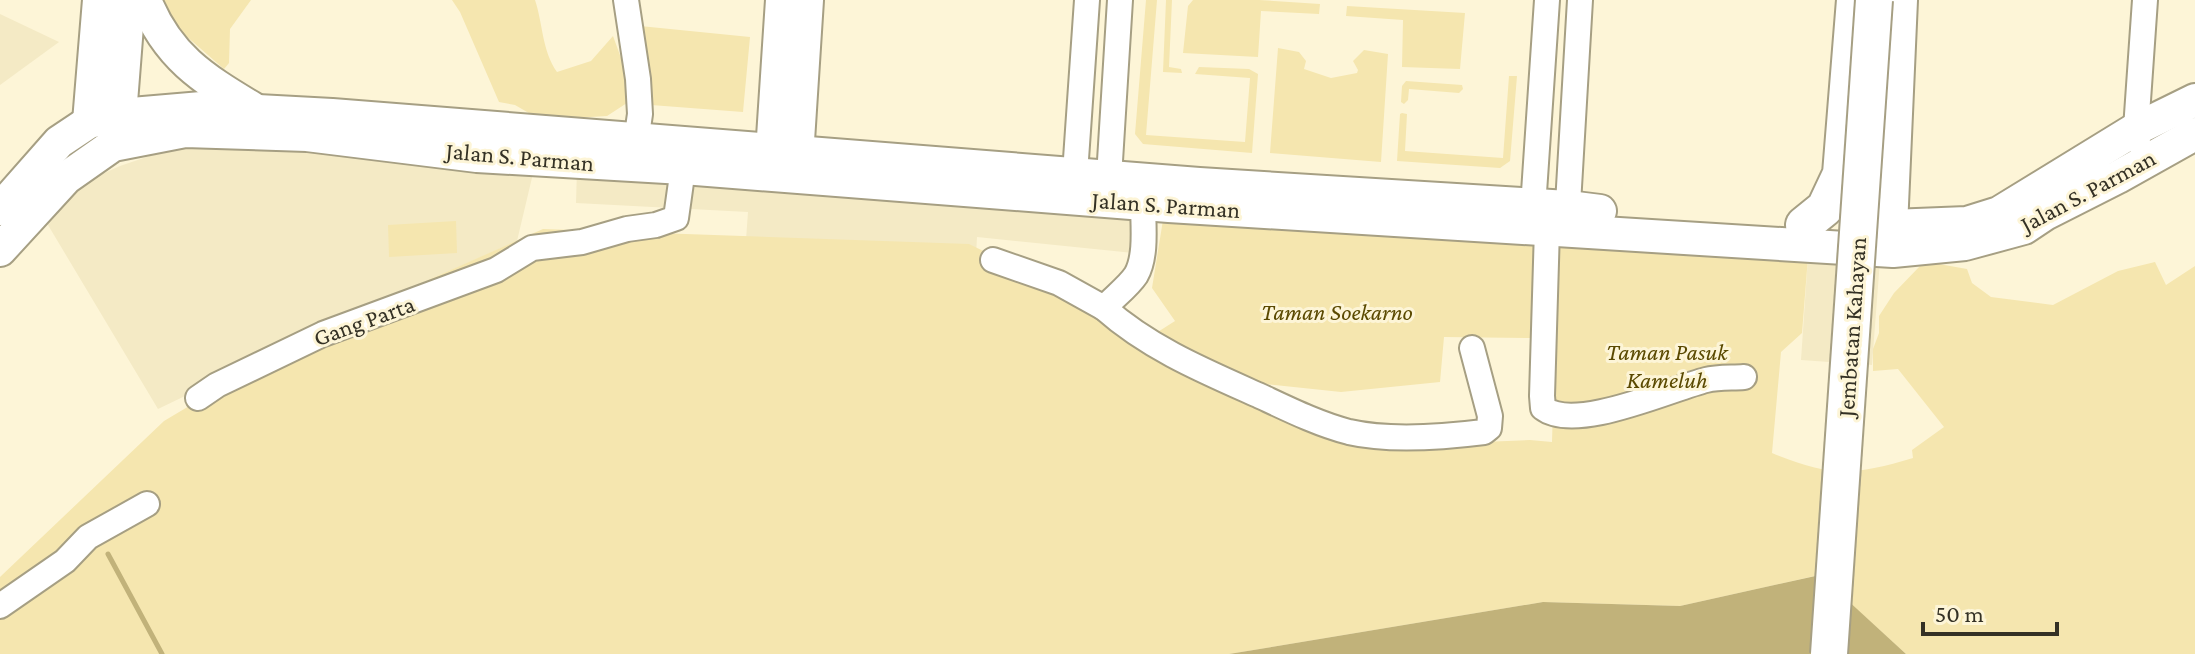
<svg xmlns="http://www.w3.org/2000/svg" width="2195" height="654" font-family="'Crimson Pro',serif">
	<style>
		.built { fill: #f4eac5 }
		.green { fill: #f5e6af }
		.water { fill: #c1b27a }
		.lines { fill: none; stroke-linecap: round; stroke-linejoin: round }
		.stream { stroke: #c1b27a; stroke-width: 5 }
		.minor-casing { stroke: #a69f83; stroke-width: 28 }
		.major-casing { stroke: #a69f83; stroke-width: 36 }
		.highway-casing { stroke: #a69f83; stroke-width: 40 }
		.minor { stroke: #fff; stroke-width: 24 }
		.major { stroke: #fff; stroke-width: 32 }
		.highway { stroke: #fff; stroke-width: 36 }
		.highway-bridge-casing { stroke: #a69f83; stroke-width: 40; stroke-linecap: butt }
		.highway-bridge { stroke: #fff; stroke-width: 36 }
		.labels { text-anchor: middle; stroke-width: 6; stroke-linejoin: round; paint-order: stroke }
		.street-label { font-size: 24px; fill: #343125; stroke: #fdf5d7 }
		.park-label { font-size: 24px; font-style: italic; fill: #5a4900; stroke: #fdf5d7 }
	</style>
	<rect width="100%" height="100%" fill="#fdf5d7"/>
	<g class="built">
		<path d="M0,14L59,42L0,85Z"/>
		<path d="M173,148L346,151L535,165L517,241L390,297L158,409L45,220L89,180L120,166Z"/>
		<path d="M577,169L1158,211L1153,255L977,237L975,274L744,268L748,212L576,203Z"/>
		<path d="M1808,257L1880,260L1872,365L1801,360Z"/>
	</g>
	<g class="green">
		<path d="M160,0H251L230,29L229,63L224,69L177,28Z"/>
		<path d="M452,0H535C543,24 542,51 557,72L591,61L613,36L628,77L630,101L607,116L541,120L515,105L499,102L460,12Z"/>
		<path d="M1146,0H1157L1146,135L1245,142L1250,78L1195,74L1199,67L1249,69L1258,74L1252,153L1143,144L1135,134Z"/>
		<path d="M1166,0H1172L1169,67L1181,69L1182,73L1163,72Z"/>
		<path d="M1193,0H1259L1320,4L1319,14L1261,11L1258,57L1183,53L1188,6Z"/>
		<path d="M1347,6L1465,13L1460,69L1402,67L1403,20L1346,16Z"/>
		<path d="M640,26L750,37L743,112L651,105Z"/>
		<path d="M1278,48L1299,52L1306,61L1304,69L1331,78L1357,73L1358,70L1353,61L1364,50L1388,54L1381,162L1270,153Z"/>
		<path d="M1509,76H1517L1510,161L1500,168L1397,161L1400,114L1402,113L1407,114L1405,151L1503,158Z"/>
		<path d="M1406,81L1462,85L1463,89L1459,93L1409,89L1408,100L1404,104L1401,102L1402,86Z"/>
		<path d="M1163,220L1534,246V338L1444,337L1440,382L1341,392L1256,383L1153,335L1175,321L1152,288Z"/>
		<path d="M456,221L457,253L389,257L388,225Z"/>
		<path d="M543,229L969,244L1382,446L1530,440L1552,442L1558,240L1808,257L1802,333L1781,352L1772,453C1831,477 1853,476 1913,458L1912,450L1944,427L1898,369L1873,371V349L1879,333V316L1894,293L1920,266L1933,263L1967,269L1972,283L1991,297L2053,305L2118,271L2155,262L2166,285L2195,266V654H1906L1819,575L1680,606L1543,602L1229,654H0V577L164,421L297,342L390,297Z"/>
	</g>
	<path class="water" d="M1820,575L1906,654H1229L1543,602L1680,606Z"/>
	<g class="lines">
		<path class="stream" d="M108,554L162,654"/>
		<g class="minor-casing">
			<g id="minor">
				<path d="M626,0L638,79L640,114L634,156"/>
				<path d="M2138,142L2136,129L2145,0"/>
				<path d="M1074,188L1087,0"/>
				<path d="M1108,193L1120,0"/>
				<path d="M1143,203C1143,224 1147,256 1136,275C1128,287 1113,298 1104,308C1149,348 1204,371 1258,395C1288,409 1318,424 1349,432C1388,441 1444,437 1484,432L1489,428L1490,416L1472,348"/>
				<path d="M1567,221L1580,0"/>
				<path d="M1532,222L1547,0"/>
				<path d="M1547,229L1542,396L1543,408C1575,433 1670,389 1706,380C1718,377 1732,378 1744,377"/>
				<path d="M993,260L1059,283L1104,308"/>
				<path d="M198,398L217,385L323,334L496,270L532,248L582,242L627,229L656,225L676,218L683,168"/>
				<path d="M0,606L65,561L88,537L147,504"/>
			</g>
		</g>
		<g class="major-casing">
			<g id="major">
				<path d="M145,0C167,56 202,78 252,108"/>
				<path d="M120,115L129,0"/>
				<path d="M89,122L99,0"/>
				<path d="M771,168L782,0"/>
				<path d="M796,172L807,0"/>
				<path d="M0,209L59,142L89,122L120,115L202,108L332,115L1199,184L1568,207L1600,211"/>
				<path d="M1866,227L1967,223L1999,213L2136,129L2195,100"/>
				<path d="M0,250L66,178L113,145L185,131L307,135L477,156L683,168L1169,206L1893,251L1965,244L2024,228L2045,214L2118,177L2195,134"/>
			</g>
		</g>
		<g class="highway-casing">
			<g id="highway">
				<path d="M1804,225L1825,208L1841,174L1855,0"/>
				<path d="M1889,227L1899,0"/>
			</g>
		</g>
		<use href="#minor" class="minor"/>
		<use href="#major" class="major"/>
		<use href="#highway" class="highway"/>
		<g class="highway-bridge-casing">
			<path id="highway-bridge" d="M1829,654L1874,0"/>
		</g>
		<use href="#highway-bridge" class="highway-bridge"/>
	</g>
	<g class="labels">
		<g class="street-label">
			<text transform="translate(520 157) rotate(5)" y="8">Jalan S. Parman</text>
			<text transform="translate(2088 191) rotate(-28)" y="8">Jalan S. Parman</text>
			<text transform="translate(1166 205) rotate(4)" y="8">Jalan S. Parman</text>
			<text transform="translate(364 321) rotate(-20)" y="8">Gang Parta</text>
			<text transform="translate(1852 327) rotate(-86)" y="8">Jembatan Kahayan</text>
		</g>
		<g class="park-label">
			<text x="1337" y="320">Taman Soekarno</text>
			<text x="1667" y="360">Taman Pasuk<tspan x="1667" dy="28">Kameluh</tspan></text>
		</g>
	</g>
	<path d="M1923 622v12h134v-12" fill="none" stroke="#343125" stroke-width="4"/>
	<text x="1935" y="622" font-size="24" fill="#343125" stroke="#fdf5d7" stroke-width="6" paint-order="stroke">50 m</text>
</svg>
